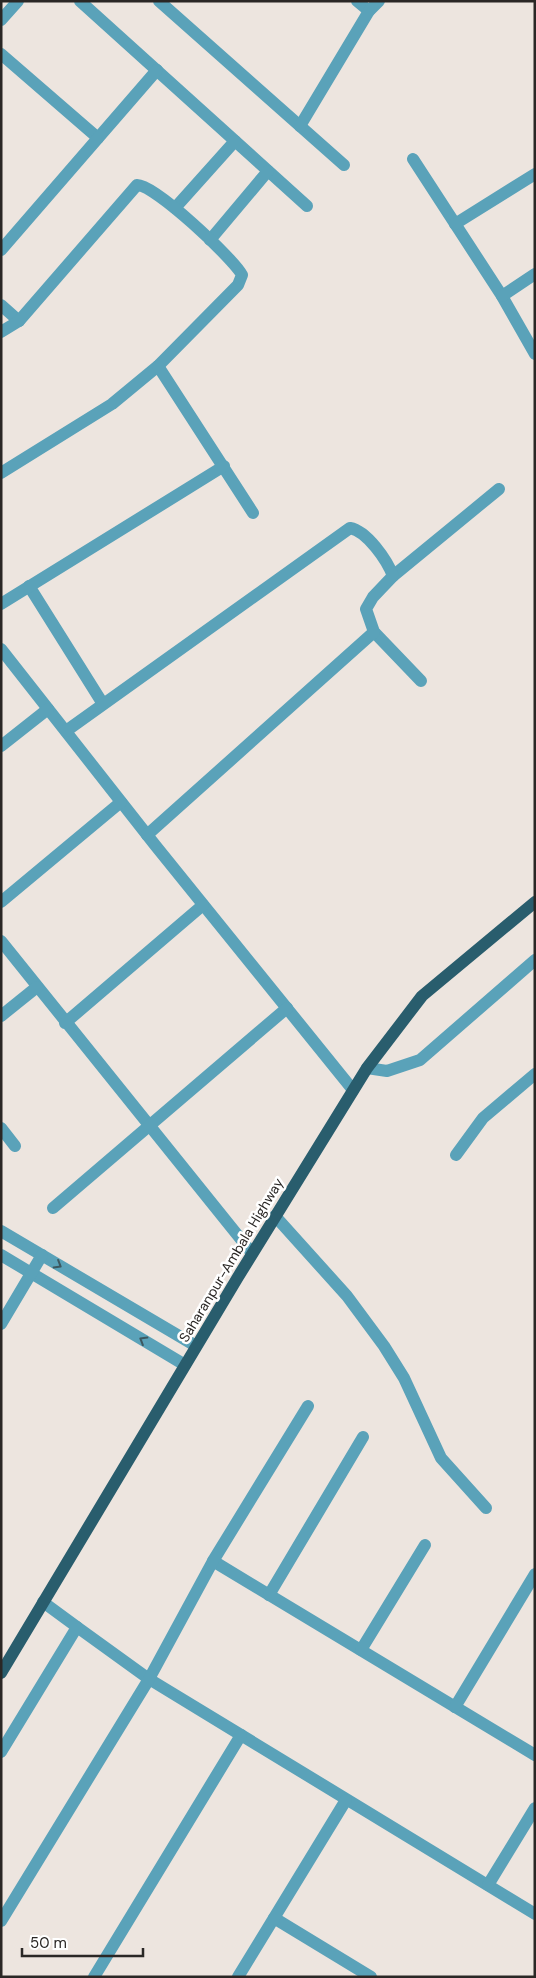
<svg xmlns="http://www.w3.org/2000/svg" width="536" height="1978" font-family="'DM Sans',sans-serif">
	<style>
		.lines { fill: none; stroke-linecap: round; stroke-linejoin: round }
		.minor { stroke: #5aa2b9; stroke-width: 12 }
		.major { stroke: #295d6d; stroke-width: 12 }
		.oneway { stroke: #3d5860 }
		.labels { text-anchor: middle; stroke-width: 5; stroke-linejoin: round; paint-order: stroke }
		.street-label { font-size: 14px; fill: #2a2725; stroke: #fff }
	</style>
	<rect width="100%" height="100%" fill="#ede5df"/>
	<g class="lines">
		<g class="minor">
			<path d="M80,1L307,206"/>
			<path d="M159,1L344,165"/>
			<path d="M357,1L369,11"/>
			<path d="M1,20L18,1"/>
			<path d="M1,54L98,138"/>
			<path d="M300,126L369,11L379,1"/>
			<path d="M413,159L502,296L535,354"/>
			<path d="M175,208L235,141"/>
			<path d="M455,224L535,174"/>
			<path d="M210,240L268,171"/>
			<path d="M1,250L157,70"/>
			<path d="M502,296L535,274"/>
			<path d="M1,305L19,321"/>
			<path d="M1,332L19,321L137,185C154,184 234,259 242,275L238,285L158,366L112,404L1,473"/>
			<path d="M158,366L253,513"/>
			<path d="M393,576L499,489"/>
			<path d="M29,586L103,704"/>
			<path d="M1,604L224,466"/>
			<path d="M1,649L155,845L353,1090"/>
			<path d="M66,731L350,528C367,531 387,560 393,576L373,597L366,609L374,632L421,681"/>
			<path d="M1,746L48,709"/>
			<path d="M147,835L374,632"/>
			<path d="M1,902L121,802"/>
			<path d="M1,941L252,1253"/>
			<path d="M1,1016L37,987"/>
			<path d="M65,1023L203,905"/>
			<path d="M367,1068L387,1071L420,1060L535,960"/>
			<path d="M1,1128L15,1146"/>
			<path d="M456,1155L483,1118L535,1074"/>
			<path d="M53,1208L287,1008"/>
			<path d="M275,1216L347,1296L384,1346L404,1378L441,1458L486,1508"/>
			<path d="M1,1231L196,1346"/>
			<path d="M1,1255L185,1365"/>
			<path d="M1,1324L42,1255"/>
			<path d="M213,1561L535,1755"/>
			<path d="M269,1595L363,1437"/>
			<path d="M77,1627L149,1679L535,1914"/>
			<path d="M361,1650L425,1545"/>
			<path d="M455,1707L535,1574"/>
			<path d="M1,1752L77,1627L43,1602"/>
			<path d="M488,1885L535,1808"/>
			<path d="M274,1918L371,1977"/>
			<path d="M1,1921L149,1679L213,1561L308,1406"/>
			<path d="M94,1977L241,1735"/>
			<path d="M238,1977L346,1800"/>
		</g>
		<path class="major" d="M1,1673L238,1277L367,1068L422,996L535,902"/>
	</g>
	<defs><path id="oneway-chevron" d="M-2-3.5L2.5 0L-2 3.5" fill="none" stroke-width="1.6" stroke-linecap="round" stroke-linejoin="round" transform="scale(1.25)"/></defs>
	<g class="oneway">
		<use href="#oneway-chevron" transform="translate(58 1265) rotate(31)"/>
		<use href="#oneway-chevron" transform="translate(143 1340) rotate(-149)"/>
	</g>
	<g class="labels">
		<g class="street-label">
			<text transform="translate(231 1260) rotate(-59)" y="5">Saharanpur-Ambala Highway</text>
		</g>
	</g>
	<rect width="536" height="1978" fill="none" stroke="#2a2725" stroke-width="5"/>
	<path d="M22 1948v8h121v-8" fill="none" stroke="#2a2725" stroke-width="2.5"/>
	<text x="30" y="1948" font-size="15" fill="#2a2725" stroke="#ffffff" stroke-width="4" paint-order="stroke">50 m</text>
</svg>
